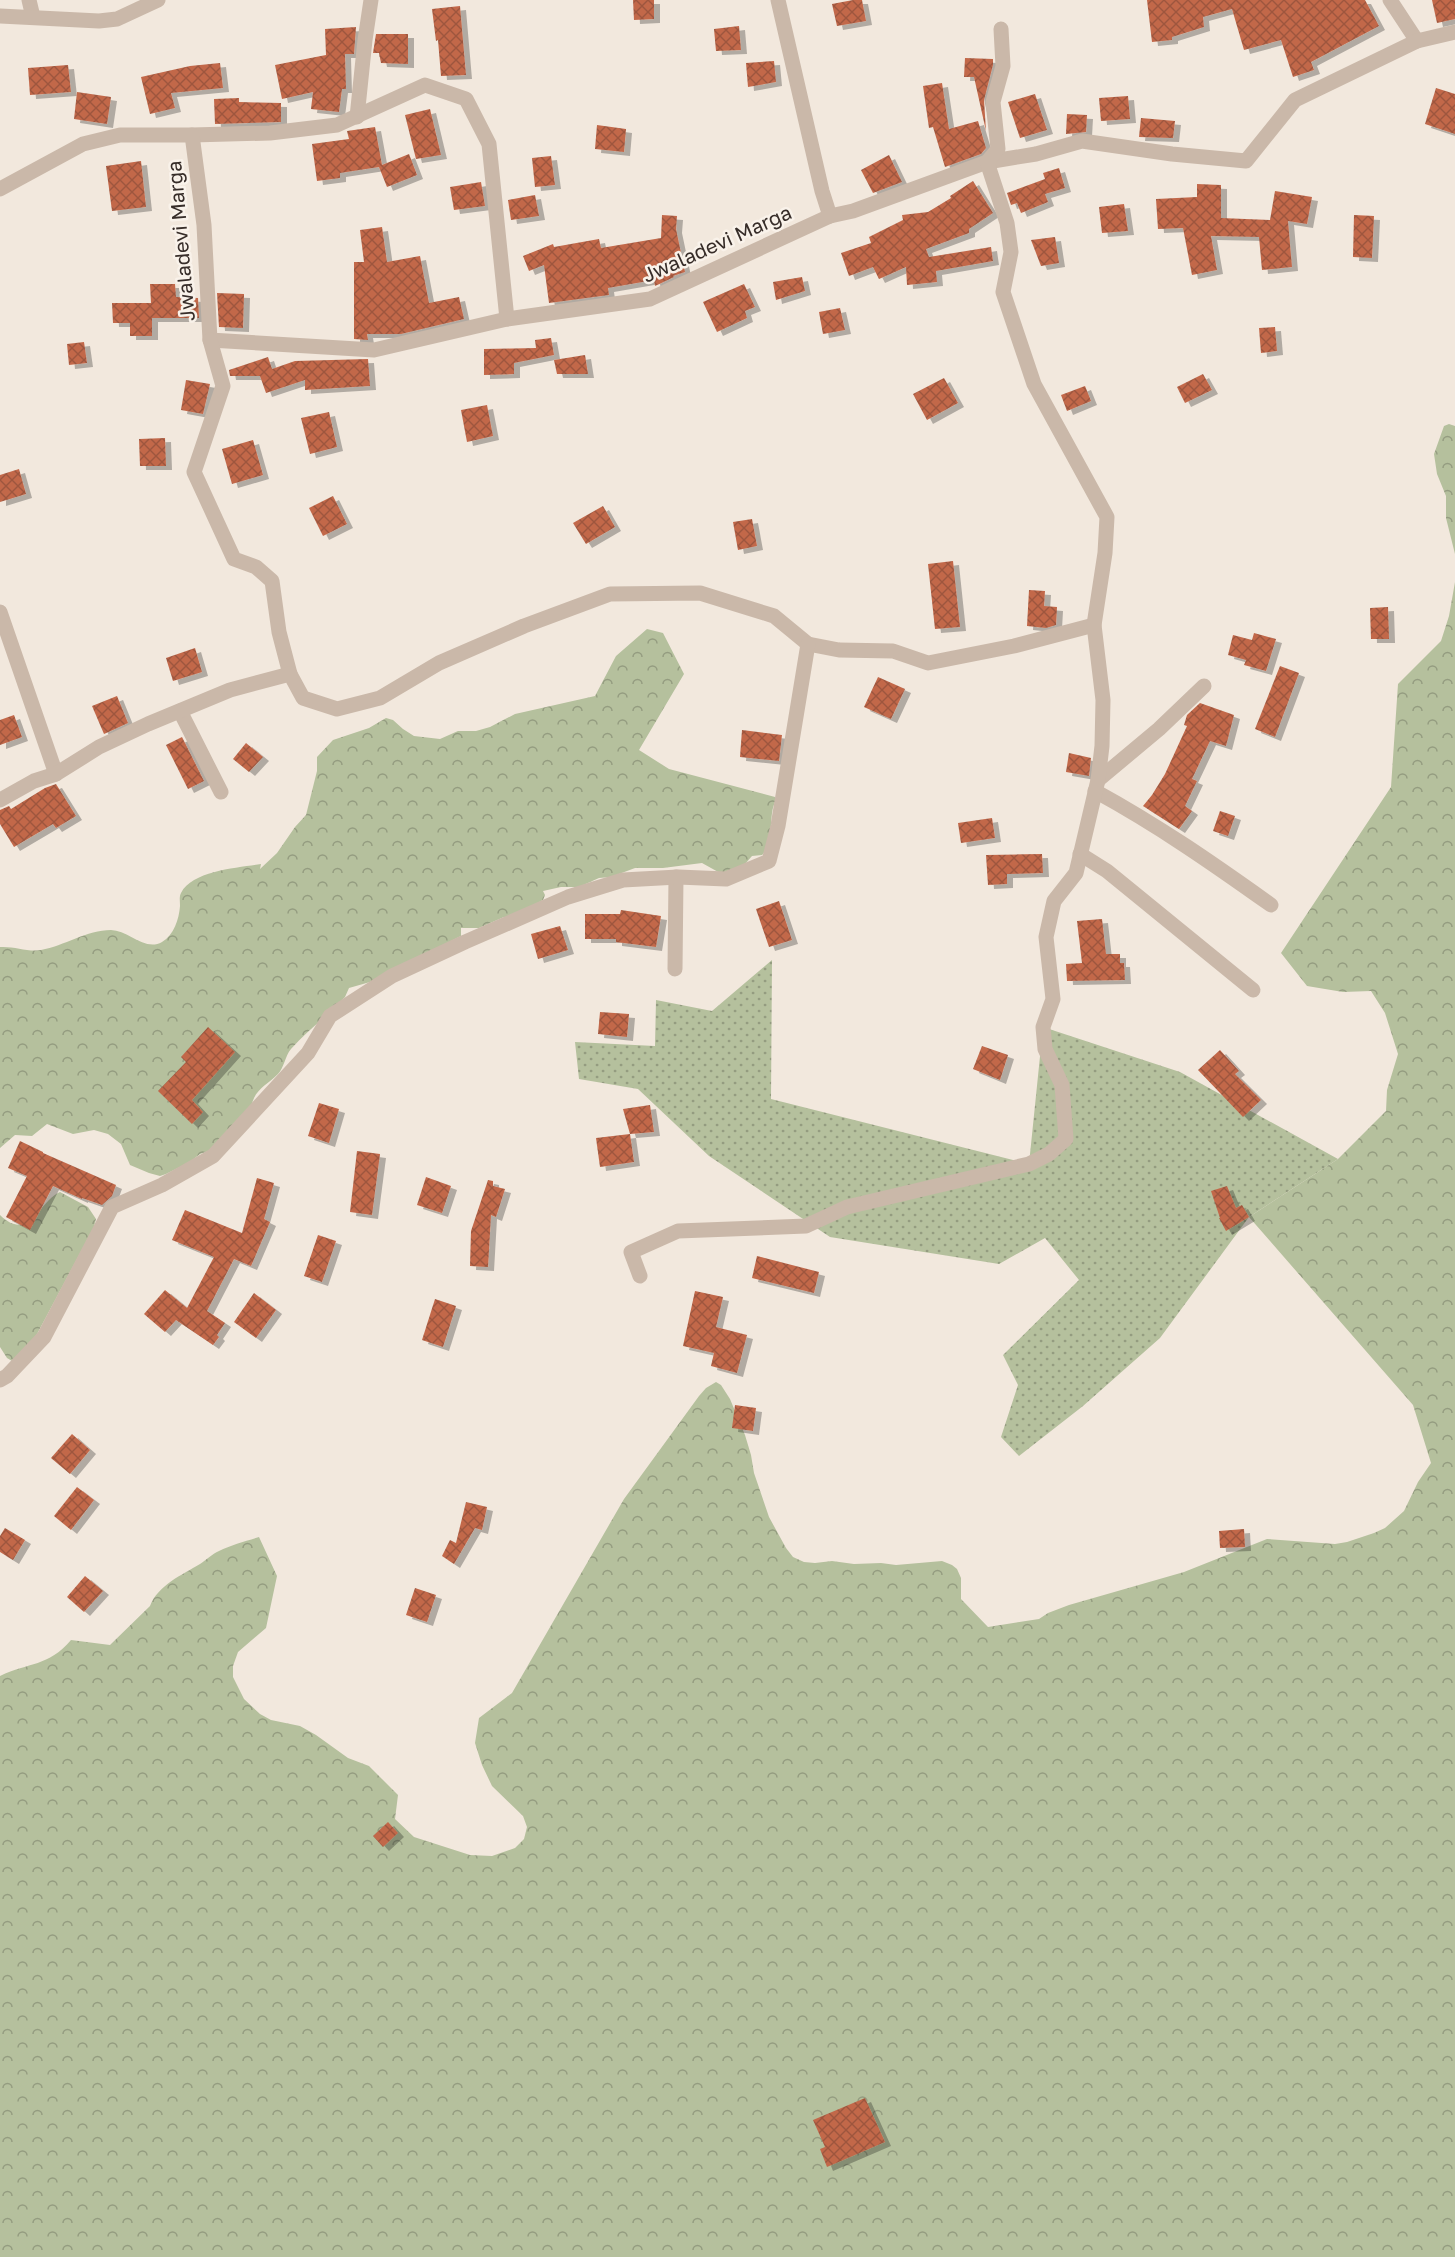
<svg xmlns="http://www.w3.org/2000/svg" width="1455" height="2257" font-family="'Golos Text',sans-serif">
	<style>
		.grass { fill: url(#grass-dots) }
		.forest { fill: url(#forest-crowns) }
		.building { fill: url(#building-cross-hatch); filter: url(#shadow) }
		.lines { fill: none; stroke-linecap: round; stroke-linejoin: round }
		.minor { stroke: #cab8a9; stroke-width: 15 }
		.labels { text-anchor: middle; stroke-width: 5; stroke-linejoin: round; paint-order: stroke }
		.street-label { font-size: 20px; fill: #372d29; stroke: #f9f2ea }
	</style>
	<defs>
		<pattern id="grass-dots" width="8" height="8" patternUnits="userSpaceOnUse" patternTransform="scale(1.5)"><rect width="8" height="8" fill="#b5c09d"/><path d="M2 2h.1M6 6h.1" fill="none" stroke="#949c80" stroke-width="1.8" stroke-linecap="round"/></pattern>
		<pattern id="forest-crowns" width="20" height="18" patternUnits="userSpaceOnUse" patternTransform="scale(1.5)"><rect width="20" height="18" fill="#b5c09d"/><path d="M2 6a3 3 0 1 1 6 0M12 15a3 3 0 1 1 6 0" fill="none" stroke="#949c80"/></pattern>
		<pattern id="building-cross-hatch" width="8" height="8" patternUnits="userSpaceOnUse" patternTransform="scale(1.5)"><rect width="8" height="8" fill="#c2684a"/><path d="M0 0l8 8M0 8l8-8" fill="none" stroke="#9e563e"/></pattern>
		<filter id="shadow"><feDropShadow dx="6" dy="4" stdDeviation="0" flood-color="#0004"/></filter>
	</defs>
	<rect width="100%" height="100%" fill="#f2e8dd"/>
	<path class="grass" d="M772,960L771,1099L1029,1164L1043,1027L1180,1072L1338,1159L1249,1217L1160,1338L1083,1406L1019,1456L1001,1437L1018,1385L1003,1355L1079,1280L1045,1238L999,1264L830,1237L709,1156L638,1089L579,1079L575,1042L655,1046L656,1000L712,1011Z"/>
	<g class="forest">
		<path d="M1449,424L1455,426V554L1446,518V496L1437,474L1434,454L1444,426Z"/>
		<path d="M1455,582V2257H0V1676C29,1662 48,1667 71,1640L110,1645L150,1606C158,1585 182,1575 200,1564C206,1560 212,1554 219,1551C231,1545 246,1541 259,1537L277,1576L266,1628L238,1652L233,1666V1677L244,1699L260,1714L271,1720L300,1726L316,1735L348,1758L369,1766L398,1795L395,1819L414,1837L470,1855L492,1856L515,1848L524,1839L527,1827L523,1816L492,1786L482,1765L475,1743L479,1718L512,1693L624,1499L699,1396L706,1388L716,1382L721,1385L730,1399L745,1435L751,1455L754,1473L769,1517L786,1548L793,1557L804,1562L815,1563L832,1561L854,1564L881,1563L896,1565L942,1561L952,1565L957,1569L961,1578V1599L988,1627L1039,1619L1048,1613L1069,1605L1184,1572L1267,1539L1335,1544L1347,1542L1374,1533L1385,1528L1404,1511L1418,1482L1431,1463L1413,1405L1249,1217L1338,1159L1386,1111L1387,1090L1398,1054L1385,1013L1371,991L1343,992L1307,986L1281,953L1391,787L1398,684L1441,641L1449,616Z"/>
		<path d="M647,629L663,633L684,674L639,750L669,769L775,797L776,800C767,816 776,841 762,855L752,856L745,864L731,872L720,873L702,863L663,868H635L611,877L599,878L579,887H561L543,891L545,895L543,900L509,919L504,917L479,928H461V936L370,982L349,988L345,997C328,1015 307,1031 291,1049C285,1056 284,1068 278,1074C266,1086 253,1090 251,1109L212,1150L200,1154L190,1162L166,1174L160,1176L149,1173L130,1165L121,1144L108,1134L94,1130L73,1134L47,1124L32,1136L15,1135L0,1148V947C14,946 27,952 41,950C64,946 87,930 111,930C128,930 145,952 162,942C174,935 179,919 180,906C180,901 179,897 181,893C193,870 239,868 261,864L260,869L277,853L295,827L306,815L317,771V757L333,740L369,728L386,718L393,720L403,729L414,736L440,739L458,731H476L490,727L515,714L595,696L616,656Z"/>
		<path d="M60,1192L88,1207L96,1219L94,1227L36,1336L12,1361L7,1358L0,1347V1215C29,1243 38,1202 60,1192Z"/>
	</g>
	<g class="building">
		<path d="M633,0H654V19L634,20Z"/>
		<path d="M853,0H862L866,21L837,26L832,4Z"/>
		<path d="M1147,0H1365L1379,26L1311,62L1314,70L1293,77L1281,40L1244,50L1232,9L1203,17L1204,27L1172,37V40L1152,42Z"/>
		<path d="M1432,0H1455V19L1437,23Z"/>
		<path d="M460,6L466,75L441,76L438,40L436,41L432,9Z"/>
		<path d="M739,26L741,50L716,51L714,29Z"/>
		<path d="M356,27L354,54H345L346,89H342L339,112L311,109L313,92L282,99L275,65L326,55L325,29Z"/>
		<path d="M376,34H408V64L381,63L379,53H373Z"/>
		<path d="M965,58L993,59V65L984,100L986,131L974,77H964Z"/>
		<path d="M774,61L776,82L748,87L746,63Z"/>
		<path d="M220,63L223,88L171,93L175,108L150,114L141,77L190,66Z"/>
		<path d="M68,65L71,92L30,95L28,68Z"/>
		<path d="M942,83L949,129L978,121L986,148L981,154L945,167L933,127L929,128L923,86Z"/>
		<path d="M1436,88L1455,94V134L1425,124Z"/>
		<path d="M77,92L111,97L107,124L74,119Z"/>
		<path d="M1035,94L1047,130L1020,138L1008,102Z"/>
		<path d="M1128,96L1130,119L1101,121L1099,98Z"/>
		<path d="M239,98V102L281,103V122L215,124L214,99Z"/>
		<path d="M430,109L441,155L416,159L405,115Z"/>
		<path d="M1067,114L1087,115L1086,132L1066,134Z"/>
		<path d="M1141,118L1175,121L1173,138L1139,137Z"/>
		<path d="M597,125L626,129L624,152L595,149Z"/>
		<path d="M375,127L382,165L409,154L417,175L387,187L379,167L340,173V178L317,181L312,144L349,139L347,131Z"/>
		<path d="M889,155L902,182L873,193L861,170Z"/>
		<path d="M551,156L555,185L535,187L532,158Z"/>
		<path d="M141,161L146,207L112,211L106,166Z"/>
		<path d="M1059,168L1065,188L1045,194L1048,202L1021,213L1017,203L1011,205L1007,193L1045,179L1043,173Z"/>
		<path d="M973,181L993,213L969,229V233L926,249L929,257L991,247L993,261L936,271L937,282L907,285L906,267L879,279L873,267L849,276L841,253L871,243L869,237L903,220L902,215L928,212L951,198L950,196Z"/>
		<path d="M481,182L485,206L454,210L450,187Z"/>
		<path d="M1197,184L1221,185V218L1270,220L1275,191L1312,197L1307,224L1288,221L1292,267L1262,270L1259,237L1211,236L1217,270L1192,275L1183,228L1158,229L1156,199L1197,197Z"/>
		<path d="M535,195L539,216L511,220L508,200Z"/>
		<path d="M1124,204L1128,231L1102,233L1099,207Z"/>
		<path d="M662,215L677,216L676,229L685,272L673,276L674,277L655,286L654,280L608,288L609,295L549,303L544,265L529,271L523,256L553,244L554,247L599,239L601,248L661,238Z"/>
		<path d="M1354,215L1374,216L1372,258L1353,257Z"/>
		<path d="M382,227L387,262L420,256L429,303L459,297L464,319L401,334H367L368,340L354,339V262H364L360,230Z"/>
		<path d="M1055,237L1059,263L1041,266L1031,240Z"/>
		<path d="M802,277L805,291L776,300L773,282Z"/>
		<path d="M150,284H175L176,297L198,298L199,318H152V336H130V323H113L112,303H151Z"/>
		<path d="M744,284L755,307L745,311L747,318L717,332L703,302Z"/>
		<path d="M217,293L244,294L243,328L219,327Z"/>
		<path d="M840,308L845,330L823,334L819,312Z"/>
		<path d="M1275,327L1277,351L1261,353L1259,328Z"/>
		<path d="M551,338L554,355L514,363V374L484,375V349L536,348L535,340Z"/>
		<path d="M84,342L87,363L69,365L67,344Z"/>
		<path d="M585,355L588,374H557L554,360Z"/>
		<path d="M268,357L272,369L295,361L368,359L370,386L305,390V380L266,393L260,376H230L229,370Z"/>
		<path d="M1203,374L1212,390L1185,403L1177,387Z"/>
		<path d="M944,378L958,403L927,420L913,394Z"/>
		<path d="M186,380L210,384L203,414L181,410Z"/>
		<path d="M1085,386L1091,401L1067,411L1061,395Z"/>
		<path d="M487,405L493,436L467,442L461,410Z"/>
		<path d="M329,412L337,447L310,454L301,418Z"/>
		<path d="M165,438L166,466H140L139,439Z"/>
		<path d="M253,440L263,475L232,484L222,449Z"/>
		<path d="M19,469L26,494L0,502V475Z"/>
		<path d="M333,496L347,524L323,536L309,508Z"/>
		<path d="M603,506L615,527L586,544L573,523Z"/>
		<path d="M752,519L757,546L738,550L733,522Z"/>
		<path d="M953,561L960,627L935,629L928,564Z"/>
		<path d="M1029,590L1045,591L1044,606L1057,607L1056,625L1046,628L1027,626Z"/>
		<path d="M1388,607L1389,639H1371L1370,608Z"/>
		<path d="M1254,633L1276,639L1266,671L1244,665L1246,660L1228,655L1233,635L1252,640Z"/>
		<path d="M195,648L202,672L173,681L166,658Z"/>
		<path d="M1280,666L1299,673L1275,737L1255,729Z"/>
		<path d="M878,677L905,689L891,719L864,707Z"/>
		<path d="M117,696L128,723L104,734L92,706Z"/>
		<path d="M1200,703L1234,715L1226,746L1210,741L1192,779L1197,781L1185,806L1192,811L1179,829L1143,806L1152,795L1165,774L1187,726L1184,725L1187,715Z"/>
		<path d="M14,715L22,737L0,745V720Z"/>
		<path d="M742,730L782,735L779,761L740,757Z"/>
		<path d="M182,737L204,781L188,789L166,745Z"/>
		<path d="M246,743L263,757L249,772L233,759Z"/>
		<path d="M1069,753L1091,758L1089,776L1066,772Z"/>
		<path d="M56,784L76,816L56,828L53,824L14,847L0,824V810L9,806L11,809L45,788Z"/>
		<path d="M1220,811L1235,816L1228,836L1213,831Z"/>
		<path d="M992,818L995,838L961,843L958,823Z"/>
		<path d="M1042,854L1043,873L1007,874V884L988,885L986,855Z"/>
		<path d="M779,901L792,940L769,947L756,909Z"/>
		<path d="M621,910L661,916L656,947L616,942V939H585V914H620Z"/>
		<path d="M1102,919L1106,954H1120V963H1124L1125,980L1067,981L1066,964L1082,963L1077,921Z"/>
		<path d="M560,926L568,950L538,959L531,934Z"/>
		<path d="M600,1012L629,1014L627,1037L598,1034Z"/>
		<path d="M208,1027L235,1052L192,1100L203,1112L192,1124L158,1091L186,1062L181,1057Z"/>
		<path d="M982,1046L1008,1055L1000,1080L973,1069Z"/>
		<path d="M1220,1050L1239,1071L1235,1074L1261,1100L1243,1117L1198,1070Z"/>
		<path d="M319,1103L339,1109L329,1143L308,1136Z"/>
		<path d="M650,1105L654,1132L630,1134L623,1109Z"/>
		<path d="M630,1134L634,1162L600,1167L596,1138Z"/>
		<path d="M20,1141L43,1152V1153L116,1185L112,1196L102,1205L82,1198V1199L53,1186L30,1230L6,1217L27,1176L8,1168Z"/>
		<path d="M357,1151L380,1154L372,1215L350,1212Z"/>
		<path d="M426,1177L451,1186L442,1213L417,1205Z"/>
		<path d="M257,1178L274,1183L264,1219L270,1222L251,1266L234,1259L207,1311L225,1323L217,1335L219,1337L213,1345L176,1320L165,1332L144,1314L165,1290L187,1308L214,1257L172,1240L185,1210L242,1233Z"/>
		<path d="M488,1180L493,1181V1186L505,1189L496,1217L491,1215L488,1267L470,1266L471,1231Z"/>
		<path d="M1227,1186L1236,1208L1242,1205L1249,1217L1226,1231L1219,1218H1220L1211,1191Z"/>
		<path d="M318,1235L336,1241L322,1282L304,1276Z"/>
		<path d="M757,1256L819,1272L814,1293L752,1278Z"/>
		<path d="M695,1291L723,1297L716,1327L747,1335L737,1373L711,1366L714,1353L683,1346Z"/>
		<path d="M254,1293L276,1310L256,1338L234,1322Z"/>
		<path d="M435,1299L456,1306L443,1347L422,1340Z"/>
		<path d="M735,1405L756,1408L753,1431L732,1428Z"/>
		<path d="M72,1434L90,1450L70,1474L51,1458Z"/>
		<path d="M77,1487L94,1500L71,1530L54,1516Z"/>
		<path d="M466,1502L487,1507L482,1530L475,1528L454,1564L442,1556L450,1540L456,1543Z"/>
		<path d="M5,1528L25,1540L13,1560L0,1552V1536Z"/>
		<path d="M1244,1529L1245,1547L1220,1548L1219,1531Z"/>
		<path d="M85,1576L103,1591L84,1612L67,1597Z"/>
		<path d="M415,1588L436,1595L427,1622L406,1615Z"/>
		<path d="M388,1822L398,1833L383,1847L373,1836Z"/>
		<path d="M865,2098L885,2142L827,2167L820,2149L825,2147L813,2120Z"/>
	</g>
	<g class="lines">
		<g class="minor">
			<path d="M29,0L33,17"/>
			<path d="M778,0L822,191L830,216"/>
			<path d="M1390,0L1417,41"/>
			<path d="M0,16L99,21L117,19L158,0"/>
			<path d="M357,117L365,40L371,0"/>
			<path d="M192,135L270,133L337,125L425,85L466,99L489,144L507,319"/>
			<path d="M0,189L83,144L120,135H192L204,225L210,340L374,350L507,319L650,299L830,216L853,211L987,162L1036,154L1082,141L1172,154L1246,161L1295,100L1417,41L1455,32"/>
			<path d="M210,340L223,386L194,472L234,559L256,567L272,581L279,632L290,674"/>
			<path d="M0,612L56,774"/>
			<path d="M180,711L221,792"/>
			<path d="M1098,780L1159,729L1204,686"/>
			<path d="M1095,791C1159,826 1212,863 1271,905"/>
			<path d="M0,800L34,781L56,774L99,747L148,724L230,690L290,674L303,698L337,709L380,698L439,663L524,626L610,594L700,593L774,616L808,644L839,650L893,651L928,663L1014,646L1094,625"/>
			<path d="M1080,854L1107,871L1253,990"/>
			<path d="M675,969L676,877"/>
			<path d="M640,1276L631,1252L678,1231L806,1226L847,1207L1029,1164L1049,1154L1066,1139L1062,1085L1045,1049L1043,1027L1053,999L1046,937L1054,901L1076,873L1098,780L1102,746L1103,700L1094,625L1105,553L1107,517L1034,384L1003,292L1011,252L1007,223L987,162L998,149L993,102L1003,66L1001,29"/>
			<path d="M0,1380L7,1376L44,1337L112,1207L162,1185L213,1156L308,1053L330,1016L392,976L465,942L568,897L623,880L678,877L726,879L769,861L778,826L808,644"/>
		</g>
	</g>
	<g class="labels">
		<g class="street-label">
			<text transform="translate(181 241) rotate(-95)" y="7">Jwaladevi Marga</text>
			<text transform="translate(717 244) rotate(-24)" y="7">Jwaladevi Marga</text>
		</g>
	</g>
</svg>
